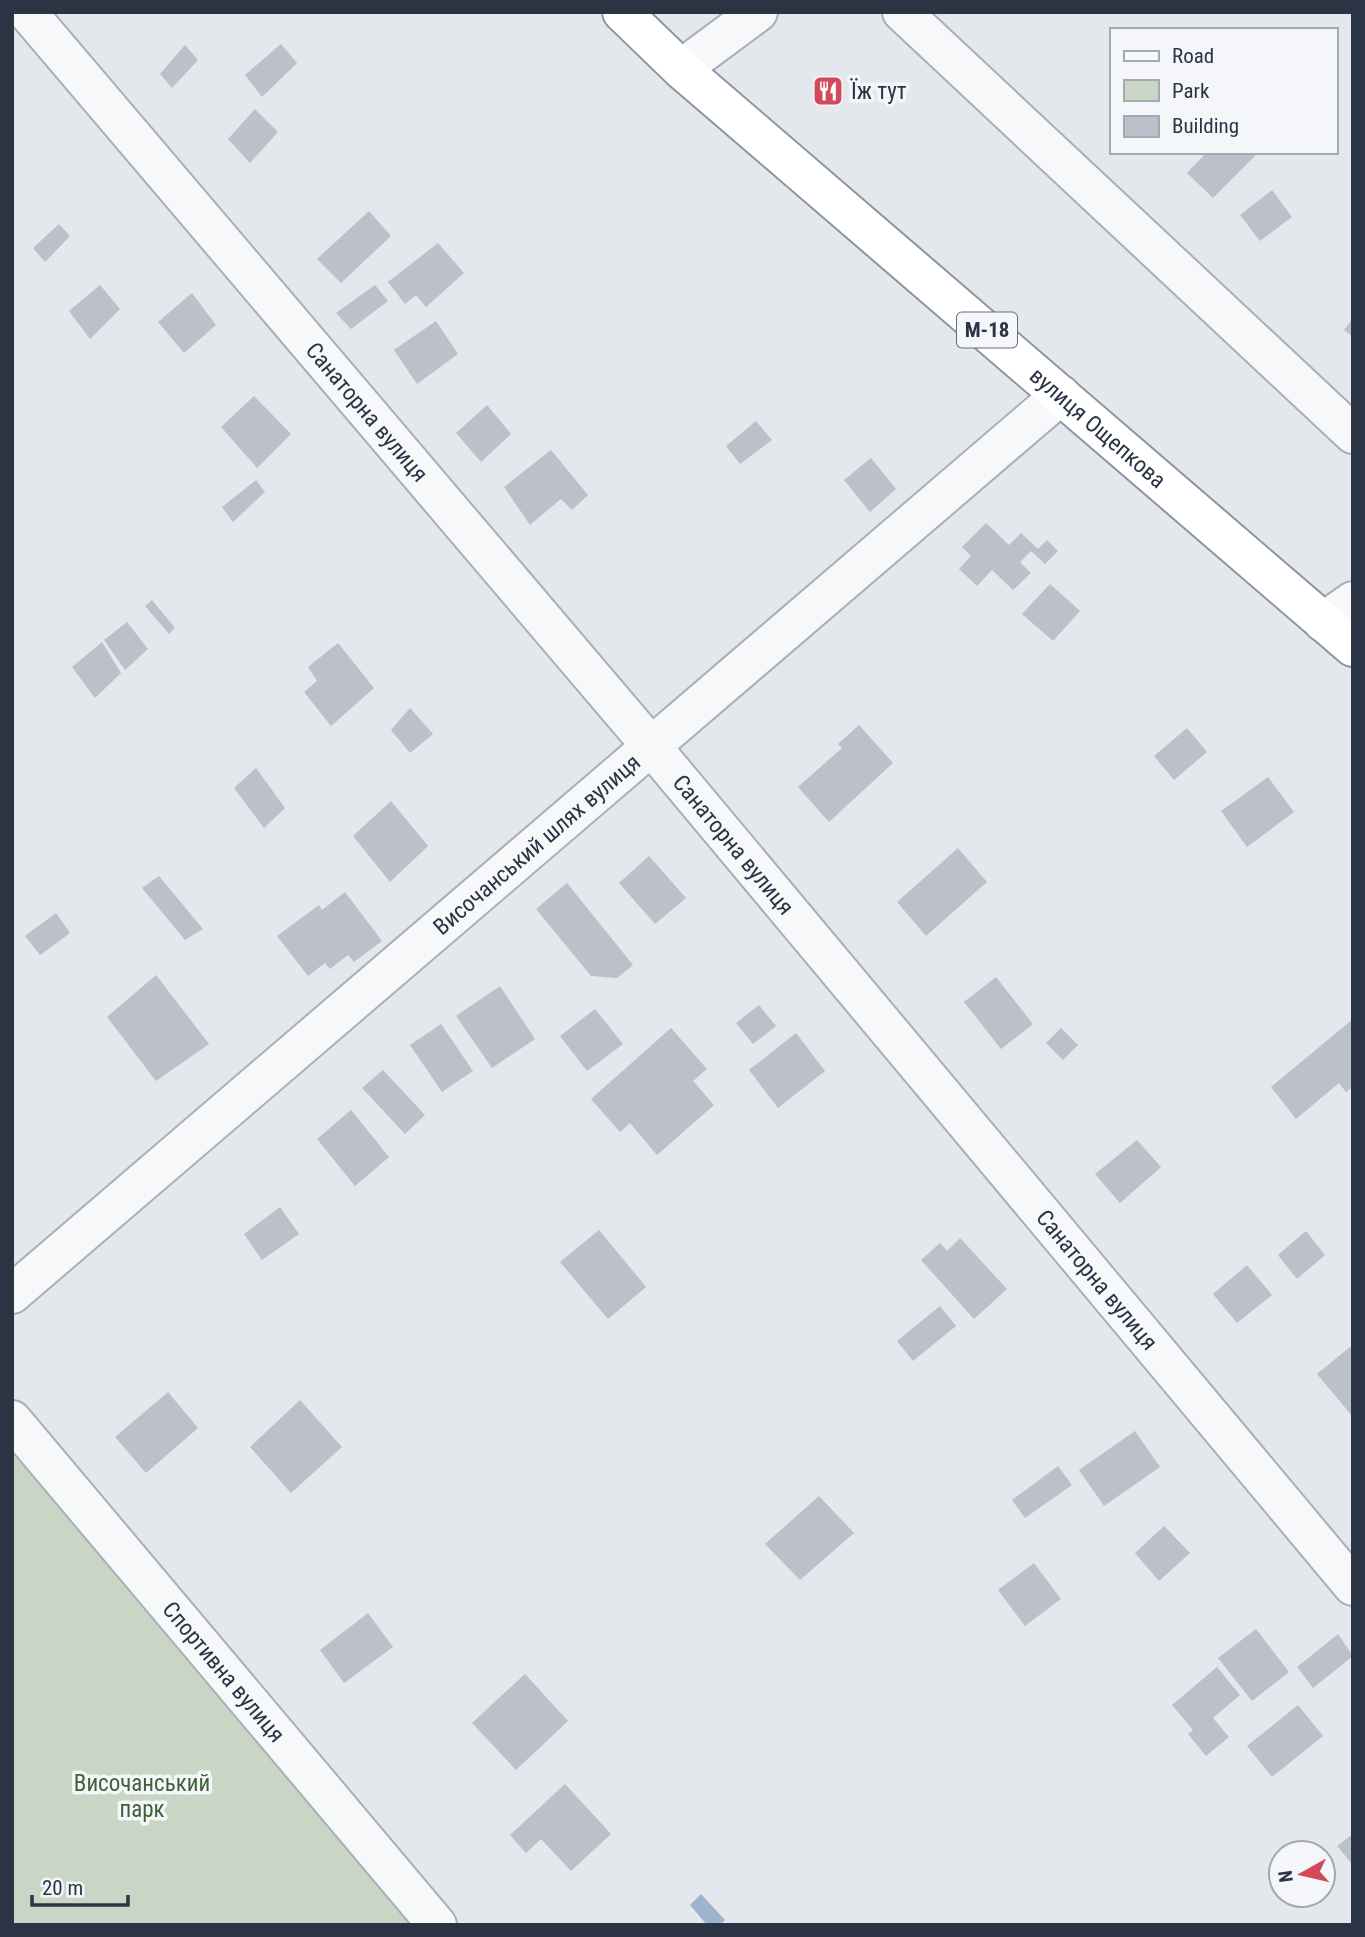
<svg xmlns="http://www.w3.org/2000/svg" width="1365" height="1937" font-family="'Roboto Condensed',sans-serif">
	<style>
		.green { fill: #c9d6c5 }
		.water { fill: #9fb4cc }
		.building { fill: #bbc0ca }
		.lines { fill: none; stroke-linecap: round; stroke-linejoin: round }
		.minor-casing { stroke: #a9aeb7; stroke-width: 42 }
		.highway-casing { stroke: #8b94a3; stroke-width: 42 }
		.minor { stroke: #f7f8fa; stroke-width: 38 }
		.highway { stroke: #fff; stroke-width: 38 }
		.labels { text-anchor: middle; stroke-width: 7; stroke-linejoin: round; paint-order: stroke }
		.shield { fill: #f4f6f9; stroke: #676e7b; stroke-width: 2 }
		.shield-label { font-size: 21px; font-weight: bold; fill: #2b3445 }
		.poi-label { font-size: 23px; fill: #2b3445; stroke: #f4f6f9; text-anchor: start }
		.street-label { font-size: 23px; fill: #2b3445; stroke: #f4f6f9 }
		.park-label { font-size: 23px; fill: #3f6138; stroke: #f4f6f9 }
	</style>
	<rect width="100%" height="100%" fill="#e4e7ec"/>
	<path class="green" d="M12,1438L415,1925H12Z"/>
	<path class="water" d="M701,1894L725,1920L720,1925H707L690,1905Z"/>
	<g class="building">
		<path d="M281,44L297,63L262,97L245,75Z"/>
		<path d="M185,45L198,60L172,88L160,74Z"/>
		<path d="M255,109L278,132L250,163L228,139Z"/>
		<path d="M1207,152H1256L1257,154L1213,198L1187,173Z"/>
		<path d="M1272,190L1292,217L1260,241L1240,215Z"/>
		<path d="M369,211L391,236L341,283L317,259Z"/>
		<path d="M59,224L70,236L45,262L33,248Z"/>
		<path d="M438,243L464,273L426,307L416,295L405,304L388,282Z"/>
		<path d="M100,285L120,309L90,339L69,311Z"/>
		<path d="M375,285L388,301L351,329L336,313Z"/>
		<path d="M192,293L216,325L184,353L158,322Z"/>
		<path d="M1353,318V337L1344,330Z"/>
		<path d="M436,321L458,354L417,384L394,350Z"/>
		<path d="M254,396L291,434L257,468L221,427Z"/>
		<path d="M487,405L511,434L481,462L456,433Z"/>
		<path d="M756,421L772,440L740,464L726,446Z"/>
		<path d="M551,450L588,495L572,510L561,499L530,525L504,487Z"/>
		<path d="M871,458L896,489L870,512L844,480Z"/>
		<path d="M256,480L265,492L233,522L222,507Z"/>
		<path d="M986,523L1009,545L1021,533L1038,549L1047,540L1058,551L1045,564L1031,551L1020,562L1031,573L1013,590L992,570L977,586L959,569L971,556L962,547Z"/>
		<path d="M1050,584L1080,611L1053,641L1022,614Z"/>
		<path d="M152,600L175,628L169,634L145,606Z"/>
		<path d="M127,622L148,649L125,670L104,640Z"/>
		<path d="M102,642L121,673L95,698L72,667Z"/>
		<path d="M338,643L374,688L331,726L304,692L317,681L308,667Z"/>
		<path d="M410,708L433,734L410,753L391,730Z"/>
		<path d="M859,725L893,763L829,822L798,787L842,748L838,744Z"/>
		<path d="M1187,728L1207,752L1174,780L1154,756Z"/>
		<path d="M256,768L285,808L264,828L234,788Z"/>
		<path d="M1268,777L1294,812L1247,847L1221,811Z"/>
		<path d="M391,801L428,846L390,882L353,836Z"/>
		<path d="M958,848L987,882L926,936L897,902Z"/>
		<path d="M649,856L686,898L655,924L619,883Z"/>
		<path d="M159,876L203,929L185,940L142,888Z"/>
		<path d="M567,883L633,965L617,978L591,976L536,909Z"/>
		<path d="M345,892L382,941L354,962L348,955L330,969L325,963L308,976L277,936L319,905L322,910Z"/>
		<path d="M56,913L70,933L40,955L25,936Z"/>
		<path d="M156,975L209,1044L156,1081L107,1017Z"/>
		<path d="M996,977L1033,1024L1001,1049L964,1002Z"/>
		<path d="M500,986L535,1039L492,1068L456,1016Z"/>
		<path d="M759,1005L776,1026L753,1044L736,1023Z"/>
		<path d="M595,1009L623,1044L587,1071L560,1036Z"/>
		<path d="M1353,1019V1087L1346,1092L1339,1083L1296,1119L1271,1087Z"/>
		<path d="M441,1024L473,1071L442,1092L410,1045Z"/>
		<path d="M671,1028L707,1069L693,1081L714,1105L657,1155L630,1123L620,1132L591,1099Z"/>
		<path d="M1061,1028L1078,1045L1063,1060L1046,1043Z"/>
		<path d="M796,1033L825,1071L778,1108L749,1070Z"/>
		<path d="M383,1070L425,1115L405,1134L362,1088Z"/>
		<path d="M351,1110L389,1157L355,1186L317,1139Z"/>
		<path d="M1137,1140L1161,1167L1120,1203L1095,1174Z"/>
		<path d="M280,1207L299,1234L262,1260L244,1234Z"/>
		<path d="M599,1230L646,1287L608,1319L560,1262Z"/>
		<path d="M1306,1231L1325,1255L1297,1279L1278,1255Z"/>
		<path d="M960,1238L1007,1289L974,1319L921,1260L940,1243L947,1251Z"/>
		<path d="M1247,1265L1272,1295L1237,1323L1213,1294Z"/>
		<path d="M940,1306L956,1326L913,1361L897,1341Z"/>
		<path d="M1350,1347L1353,1350V1417L1317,1374Z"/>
		<path d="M168,1392L198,1428L146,1473L115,1437Z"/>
		<path d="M300,1400L342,1447L291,1493L250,1447Z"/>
		<path d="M1135,1431L1160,1467L1104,1506L1079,1470Z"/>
		<path d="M1058,1466L1072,1485L1025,1518L1012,1500Z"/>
		<path d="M819,1496L854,1533L800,1580L765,1544Z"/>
		<path d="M1164,1526L1190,1553L1159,1581L1135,1553Z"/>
		<path d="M1034,1563L1061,1599L1025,1626L998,1590Z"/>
		<path d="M368,1613L393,1647L344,1683L320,1650Z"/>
		<path d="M1256,1629L1289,1672L1252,1701L1218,1658Z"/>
		<path d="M1338,1634L1353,1656L1313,1688L1297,1667Z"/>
		<path d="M1217,1667L1240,1695L1213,1718L1229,1737L1206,1756L1188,1734L1193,1730L1172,1705Z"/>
		<path d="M525,1674L568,1721L516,1770L472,1723Z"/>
		<path d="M1298,1705L1323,1736L1272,1777L1247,1746Z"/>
		<path d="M565,1784L611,1834L571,1871L541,1839L526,1853L510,1835Z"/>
		<path d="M1353,1834V1865L1337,1846Z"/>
	</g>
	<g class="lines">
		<g class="minor-casing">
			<g id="minor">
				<path id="s1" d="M27,12L651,746L1353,1586"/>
				<path d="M902,12L1353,434"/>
				<path d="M681,69L758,12"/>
				<path d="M1323,622L1353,601"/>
				<path id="s2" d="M12,1294L1061,395"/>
				<path id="s3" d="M12,1420L437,1925"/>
			</g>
		</g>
		<g class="highway-casing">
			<g id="highway">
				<path id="s4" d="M622,12L681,69L1353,647"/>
			</g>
		</g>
		<use href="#minor" class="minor"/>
		<use href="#highway" class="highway"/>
	</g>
	<defs>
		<g id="restaurant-square" transform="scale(1.575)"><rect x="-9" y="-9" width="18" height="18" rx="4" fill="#d1495b" stroke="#f4f6f9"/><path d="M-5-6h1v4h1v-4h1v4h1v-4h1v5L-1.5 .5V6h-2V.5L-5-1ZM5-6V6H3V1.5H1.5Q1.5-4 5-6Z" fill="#fff"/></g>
	</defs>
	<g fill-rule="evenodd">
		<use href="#restaurant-square" x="828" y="91"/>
	</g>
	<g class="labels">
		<rect class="shield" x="957" y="312.5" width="60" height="35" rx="5"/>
		<g class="shield-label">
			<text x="987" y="337">М-18</text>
		</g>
		<g class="poi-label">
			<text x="851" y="99">Їж тут</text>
		</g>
		<g class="street-label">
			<text dy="8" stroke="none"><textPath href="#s1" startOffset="525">Санаторна вулиця</textPath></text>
			<text dy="8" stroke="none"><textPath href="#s4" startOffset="632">вулиця Ощепкова</textPath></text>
			<text dy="8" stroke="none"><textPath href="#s2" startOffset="691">Височанський шлях вулиця</textPath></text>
			<text dy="8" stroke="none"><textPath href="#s1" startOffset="1092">Санаторна вулиця</textPath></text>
			<text dy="8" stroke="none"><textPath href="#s1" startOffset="1659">Санаторна вулиця</textPath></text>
			<text dy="8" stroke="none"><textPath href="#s3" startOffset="329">Спортивна вулиця</textPath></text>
		</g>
		<g class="park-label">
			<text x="142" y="1791">Височанський<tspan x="142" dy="26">парк</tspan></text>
		</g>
	</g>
	<rect width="1365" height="1937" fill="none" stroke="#2b3445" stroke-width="28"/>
	<rect x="1110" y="28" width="228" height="126" fill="#f4f6f9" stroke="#a4a8b1" stroke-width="2"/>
	<rect x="1124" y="51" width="35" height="10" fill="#f7f8fa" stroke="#a4a8b1" stroke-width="2"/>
	<text x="1172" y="63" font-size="21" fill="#2b3445">Road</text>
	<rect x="1124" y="80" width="35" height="21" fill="#c9d6c5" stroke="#a4a8b1" stroke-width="2"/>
	<text x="1172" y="98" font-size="21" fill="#2b3445">Park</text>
	<rect x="1124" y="116" width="35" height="21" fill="#bbc0ca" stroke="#a4a8b1" stroke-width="2"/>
	<text x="1172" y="133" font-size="21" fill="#2b3445">Building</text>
	<g transform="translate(1302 1874) rotate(262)"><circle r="33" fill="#f4f6f9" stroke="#a4a8b1" stroke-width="2"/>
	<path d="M0-5L12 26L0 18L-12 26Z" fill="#d1495b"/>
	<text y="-10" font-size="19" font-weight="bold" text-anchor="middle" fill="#2b3445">N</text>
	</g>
	<path d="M32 1895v10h96v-10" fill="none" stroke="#2b3445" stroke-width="3.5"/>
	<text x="42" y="1895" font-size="21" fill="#2b3445" stroke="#f4f6f9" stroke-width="5" paint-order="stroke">20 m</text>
</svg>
